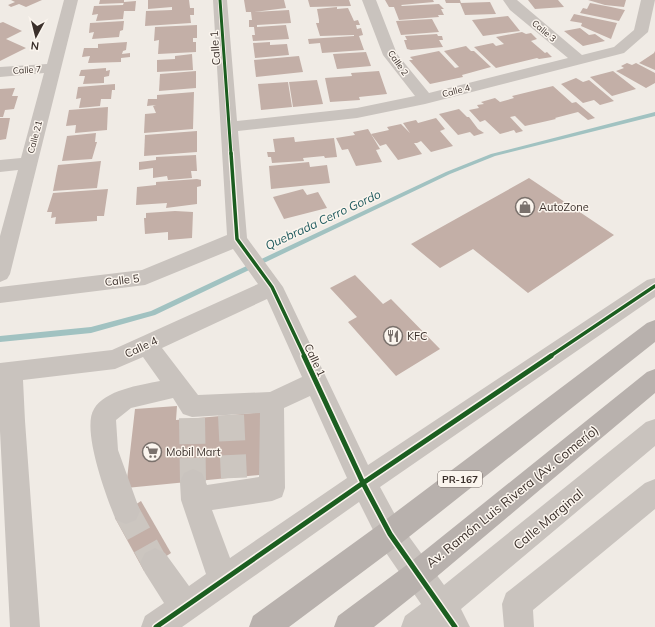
<svg xmlns="http://www.w3.org/2000/svg" width="655" height="627" font-family="Mulish,sans-serif">
	<style>
		.lines { fill: none; stroke-linecap: round; stroke-linejoin: round }
		.stream { fill: #a1c2c1; fill-rule: evenodd }
		.building { fill: #c3afa7 }
		.minor-tunnel { stroke: #ccc6c0; stroke-width: 26; stroke-dasharray: 26 14; stroke-linecap: butt }
		.minor { fill: #c9c3be; fill-rule: evenodd }
		.major { fill: #b8b1ad; fill-rule: evenodd }
		.cycleway-far2-casing { stroke: #fbf5ee; stroke-width: 4.5 }
		.cycleway-far1-casing { stroke: #fbf5ee; stroke-width: 6 }
		.cycleway-casing { stroke: #fbf5ee; stroke-width: 8 }
		.cycleway-far2 { stroke: #1b5e20; stroke-width: 3 }
		.cycleway-far1 { stroke: #1b5e20; stroke-width: 3.5 }
		.cycleway { stroke: #1b5e20; stroke-width: 5 }
		.labels { text-anchor: middle; stroke-width: 3; stroke-linejoin: round; paint-order: stroke }
		.far-street-label { font-size: 9px; fill: #3b302b; stroke: #fbf5ee }
		.shield { fill: #fbf5ee; stroke: #756b66; stroke-width: 1 }
		.shield-label { font-size: 10px; font-weight: bold; fill: #3b302b }
		.street-label { font-size: 11px; fill: #3b302b; stroke: #fbf5ee }
		.poi-label { font-size: 11px; fill: #3b302b; stroke: #fbf5ee; text-anchor: start }
		.water-label { font-size: 12px; font-style: italic; fill: #1f5a5e; stroke: #fbf5ee }
		.near-street-label { font-size: 13px; fill: #3b302b; stroke: #fbf5ee }
	</style>
	<rect width="100%" height="100%" fill="#f0ebe5"/>
	<g class="lines">
		<path class="stream" d="M655,112V116L495,156L450,174L155,315L91,333L0,342V336L91,327L151,311L446,172L491,154Z"/>
	</g>
	<g class="building">
		<path d="M11,0H42L26,7L19,4L11,7L8,5L15,2Z"/>
		<path d="M100,0H124V3L99,4Z"/>
		<path d="M148,0H189L190,8H194V15H190L191,23L145,26L146,11L172,10V7L148,9Z"/>
		<path d="M244,0H284L286,8L253,12L289,10L291,23L257,25V27L286,25L289,39L253,41L252,35H255L254,27H249V20H252L251,12H246Z"/>
		<path d="M308,0H349L351,6L310,7Z"/>
		<path d="M385,0H433L434,2L401,5L402,6L439,4L444,9H441L444,15H438L439,17L399,20L394,7H389Z"/>
		<path d="M445,0H460L461,3H446Z"/>
		<path d="M528,0H558L564,7L535,9Z"/>
		<path d="M588,0H626L624,7L605,5Z"/>
		<path d="M136,1L135,11H124L123,19L96,21L98,14L92,15L94,6L123,5L124,2Z"/>
		<path d="M490,2L496,14L465,15L460,3Z"/>
		<path d="M590,3L611,7L625,10L619,21L580,13L583,8L587,9Z"/>
		<path d="M337,7V9L348,8L354,21L358,20L360,25H356L357,29L361,28L363,35L359,36L364,50L322,53L320,43L309,44L308,39L354,36V35L320,36L316,23H319V20L317,9Z"/>
		<path d="M574,14L617,23L611,39L581,26L582,23L570,21Z"/>
		<path d="M508,16L520,31L483,36L472,20Z"/>
		<path d="M432,19L439,32L401,35L396,21Z"/>
		<path d="M124,21L123,30L120,31L119,37L92,39L94,32L89,33L90,23Z"/>
		<path d="M3,22L22,31L6,39L26,48L0,61V23Z"/>
		<path d="M197,25V38H193V42H196V52L158,54L159,40L154,41L155,27Z"/>
		<path d="M580,28L589,35L595,34L605,41L583,46L564,31Z"/>
		<path d="M522,32L526,34L531,33L537,39L531,41L545,53L547,52L552,57L539,59L537,58L496,68L474,47L493,43L496,46L504,44L496,37Z"/>
		<path d="M437,34L438,36H442L443,40H439L443,47L411,50L407,49L404,40H407L405,36Z"/>
		<path d="M127,42L126,50L123,51L122,54L130,53V57L121,58V62L88,63L90,56L82,57L84,48H98V44Z"/>
		<path d="M270,42V45L287,44L289,55L255,58L253,43Z"/>
		<path d="M466,46L471,51H474L491,67L462,75L463,77L430,84L409,60H413L410,57L439,51L455,68L459,67L444,51Z"/>
		<path d="M655,51V70L639,63L654,53Z"/>
		<path d="M366,52L371,66L337,69L333,54Z"/>
		<path d="M192,54L193,70L157,72V60L175,59V56Z"/>
		<path d="M299,56L303,72L256,77L254,60Z"/>
		<path d="M627,63L632,65L636,63L655,73V83L646,88L616,71L624,68L621,66Z"/>
		<path d="M106,68V71L110,70L109,76L104,77V83L83,84L85,76H79L81,70Z"/>
		<path d="M196,71V88L159,91L160,74Z"/>
		<path d="M379,71L387,94L359,97L360,100L330,102L325,78L352,76L351,73Z"/>
		<path d="M613,71L636,89L612,96L590,77Z"/>
		<path d="M576,78L583,82L589,80L614,101L600,105L594,100L583,103L561,84Z"/>
		<path d="M317,80L323,104L293,107L289,82Z"/>
		<path d="M288,82L292,107L261,110L258,84Z"/>
		<path d="M115,84V90H112L111,99H101L100,106L79,108L81,98L76,99L78,87Z"/>
		<path d="M553,86L572,103L576,102L595,118L588,120L578,112L555,118L556,119L525,126L515,116L510,117L523,131L516,133L514,130L500,134L485,120L480,122L469,110L479,108L477,105L484,104L481,102L495,98L500,102L514,98L512,96Z"/>
		<path d="M15,88L12,96H18L14,109L5,110L3,117H0V89Z"/>
		<path d="M194,92L193,129L144,133L145,114L156,113L153,106L156,105L147,106L148,99H157V95Z"/>
		<path d="M108,107L107,130L75,133L76,125L66,126L69,110Z"/>
		<path d="M459,109L467,117H469L478,129L484,133L474,136L470,132L458,135L439,114Z"/>
		<path d="M0,118H10L6,139L0,140Z"/>
		<path d="M436,118L445,129L440,131L453,146L431,152L421,141L417,143H414L422,154L398,160L386,144L380,146L371,134L389,130L387,127L401,124L410,133L403,123L416,120L418,123Z"/>
		<path d="M368,129L380,149L376,150L382,162L356,166L348,149L342,150L336,138L355,135L353,132Z"/>
		<path d="M197,131V152L144,156L145,135Z"/>
		<path d="M96,133L95,142H97L92,159L62,161L67,136Z"/>
		<path d="M294,137L295,142L334,138L337,157L325,158L324,156L303,158L304,161L272,163L271,157H268L267,152H275L273,139Z"/>
		<path d="M196,155L197,171H191L192,178L168,180L167,176L153,178V168L139,170V162L156,160V157Z"/>
		<path d="M101,161L97,188L53,191L58,165Z"/>
		<path d="M309,162L310,167L327,165L330,183L271,189L269,166Z"/>
		<path d="M529,178L614,235L528,293L473,249L440,268L411,244Z"/>
		<path d="M197,179L201,180V186L197,187V204L166,208L167,203L136,205L137,187L156,185V182Z"/>
		<path d="M108,189L104,216H97V221L55,224L56,217L51,218L52,212H47L53,193Z"/>
		<path d="M303,189L307,195L318,192L327,208L284,219L273,197Z"/>
		<path d="M175,211L193,212L192,238L168,240V232L145,234L144,218H146V213Z"/>
		<path d="M355,275L383,304L391,299L440,349L396,376L348,322L357,317L330,288Z"/>
		<path d="M177,406L176,420L265,412L268,474L126,488L135,409Z"/>
		<path d="M141,501L171,553L144,571L115,518Z"/>
	</g>
	<g class="lines">
		<g class="minor-tunnel">
			<path d="M231,415L234,478"/>
			<path d="M192,418L193,482"/>
			<path d="M126,511L155,563"/>
		</g>
		<g class="minor">
			<path d="M64,0H78L10,274L7,279L0,282V236L18,170L0,172V160L21,158L44,73L0,77V67L47,64Z"/>
			<path d="M213,0H227L237,121L357,108L415,96L383,55L362,0H376L397,54L429,93L568,58L510,10L503,0H517L582,55L614,47L634,30L641,0H655L648,32L624,53L425,104L357,118L238,131L247,238L283,287L368,465L647,280L655,278V297L380,487L400,524L444,585L646,422L655,419V446L461,609L470,627H401L405,616L421,604L380,544L359,502L182,627H141L145,616L164,603L145,573L140,563L145,553L155,548L165,553L189,586L206,574L181,500L180,482L184,473L193,469L202,473L207,485L259,477L260,413L192,417L183,414L173,398L131,408L116,420L118,450L140,511L136,520L126,524L116,520C107,499 81,429 94,409C105,390 140,385 160,381L143,357L115,369L23,380L25,421L40,627H10L0,431V363L112,350L258,284L233,249L145,285L0,303V287L142,270L227,235ZM267,299L302,377L270,392L198,395L162,348ZM310,396L347,478L230,558L212,510L272,501L282,497L285,488L284,408Z"/>
			<path d="M655,479V509L533,610L534,627H504L502,604L506,593L645,483Z"/>
		</g>
		<g class="major">
			<path d="M655,320V342L400,544L289,627H249L253,616L380,524L647,323Z"/>
			<path d="M655,369V393L428,584L374,627H334L338,616L408,564L647,372Z"/>
		</g>
		<g class="cycleway-far2-casing">
			<path id="cycleway-far2" d="M220,0L231,154"/>
		</g>
		<g class="cycleway-far1-casing">
			<g id="cycleway-far1">
				<path d="M231,153L237,239L272,287L305,357"/>
				<path d="M549,357L655,286"/>
			</g>
		</g>
		<g class="cycleway-casing">
			<g id="cycleway">
				<path d="M304,356L363,483L390,534L455,627"/>
				<path d="M156,627L363,483L551,356"/>
			</g>
		</g>
		<use href="#cycleway-far2" class="cycleway-far2"/>
		<use href="#cycleway-far1" class="cycleway-far1"/>
		<use href="#cycleway" class="cycleway"/>
	</g>
	<defs>
		<g id="shop-ring" transform="scale(1)"><circle r="9.5" fill="#fbf5ee" stroke="#7a716c" stroke-width="1.5"/><path d="M-5-2.5h2.3a2.7 3.5 0 0 1 5.4 0H5L5.5 6h-11ZM-1.5-2.5h3a1.5 2.3 0 0 0-3 0Z" fill="#7a716c"/></g>
		<g id="restaurant-ring" transform="scale(1)"><circle r="9.5" fill="#fbf5ee" stroke="#7a716c" stroke-width="1.5"/><path d="M-5-6h1v4h1v-4h1v4h1v-4h1v5L-1.5 .5V6h-2V.5L-5-1ZM5-6V6H3V1.5H1.5Q1.5-4 5-6Z" fill="#7a716c"/></g>
		<g id="supermarket-ring" transform="scale(1)"><circle r="9.5" fill="#fbf5ee" stroke="#7a716c" stroke-width="1.5"/><path d="M-6-5.5h2.5l.6 2H6L4.5 2H-2.5L-4.4-4H-6ZM-1.5 3.2a1.3 1.3 0 1 0 .1 0ZM3 3.2a1.3 1.3 0 1 0 .1 0Z" fill="#7a716c"/></g>
	</defs>
	<g fill-rule="evenodd">
		<use href="#shop-ring" x="525" y="207"/>
		<use href="#restaurant-ring" x="393" y="336"/>
		<use href="#supermarket-ring" x="152" y="452"/>
	</g>
	<g class="labels">
		<g class="far-street-label">
			<text transform="translate(544 31) rotate(40)" y="3">Calle 3</text>
			<text transform="translate(398 63) rotate(55)" y="3">Calle 2</text>
			<text transform="translate(27 70) rotate(-4)" y="3">Calle 7</text>
			<text transform="translate(456 91) rotate(-14)" y="3">Calle 4</text>
			<text transform="translate(35 137) rotate(-75)" y="3">Calle 21</text>
		</g>
		<rect class="shield" x="438" y="471" width="44" height="16" rx="3"/>
		<g class="shield-label">
			<text x="460" y="483">PR-167</text>
		</g>
		<g class="street-label">
			<text transform="translate(215 48) rotate(-94)" y="4">Calle 1</text>
			<text transform="translate(122 280) rotate(-7)" y="4">Calle 5</text>
			<text transform="translate(141 347) rotate(-25)" y="4">Calle 4</text>
			<text transform="translate(315 360) rotate(65)" y="4">Calle 1</text>
		</g>
		<g class="poi-label">
			<text x="539" y="211">AutoZone</text>
			<text x="407" y="340">KFC</text>
			<text x="166" y="456">Mobil Mart</text>
		</g>
		<g class="water-label">
			<text transform="translate(323 220) rotate(-25)" y="4">Quebrada Cerro Gordo</text>
		</g>
		<g class="near-street-label">
			<text transform="translate(512 496) rotate(-39)" y="5">Av. Ramón Luis Rivera (Av. Comerío)</text>
			<text transform="translate(548 519) rotate(-40)" y="5">Calle Marginal</text>
		</g>
	</g>
	<g transform="translate(36 36) rotate(187)" stroke="#fbf5ee" stroke-width="3" paint-order="stroke">
	<path d="M0-3L7 15L0 10L-7 15Z" fill="#3b302b"/>
	<text y="-6" font-size="11" font-weight="bold" text-anchor="middle" fill="#3b302b">N</text>
	</g>
</svg>
